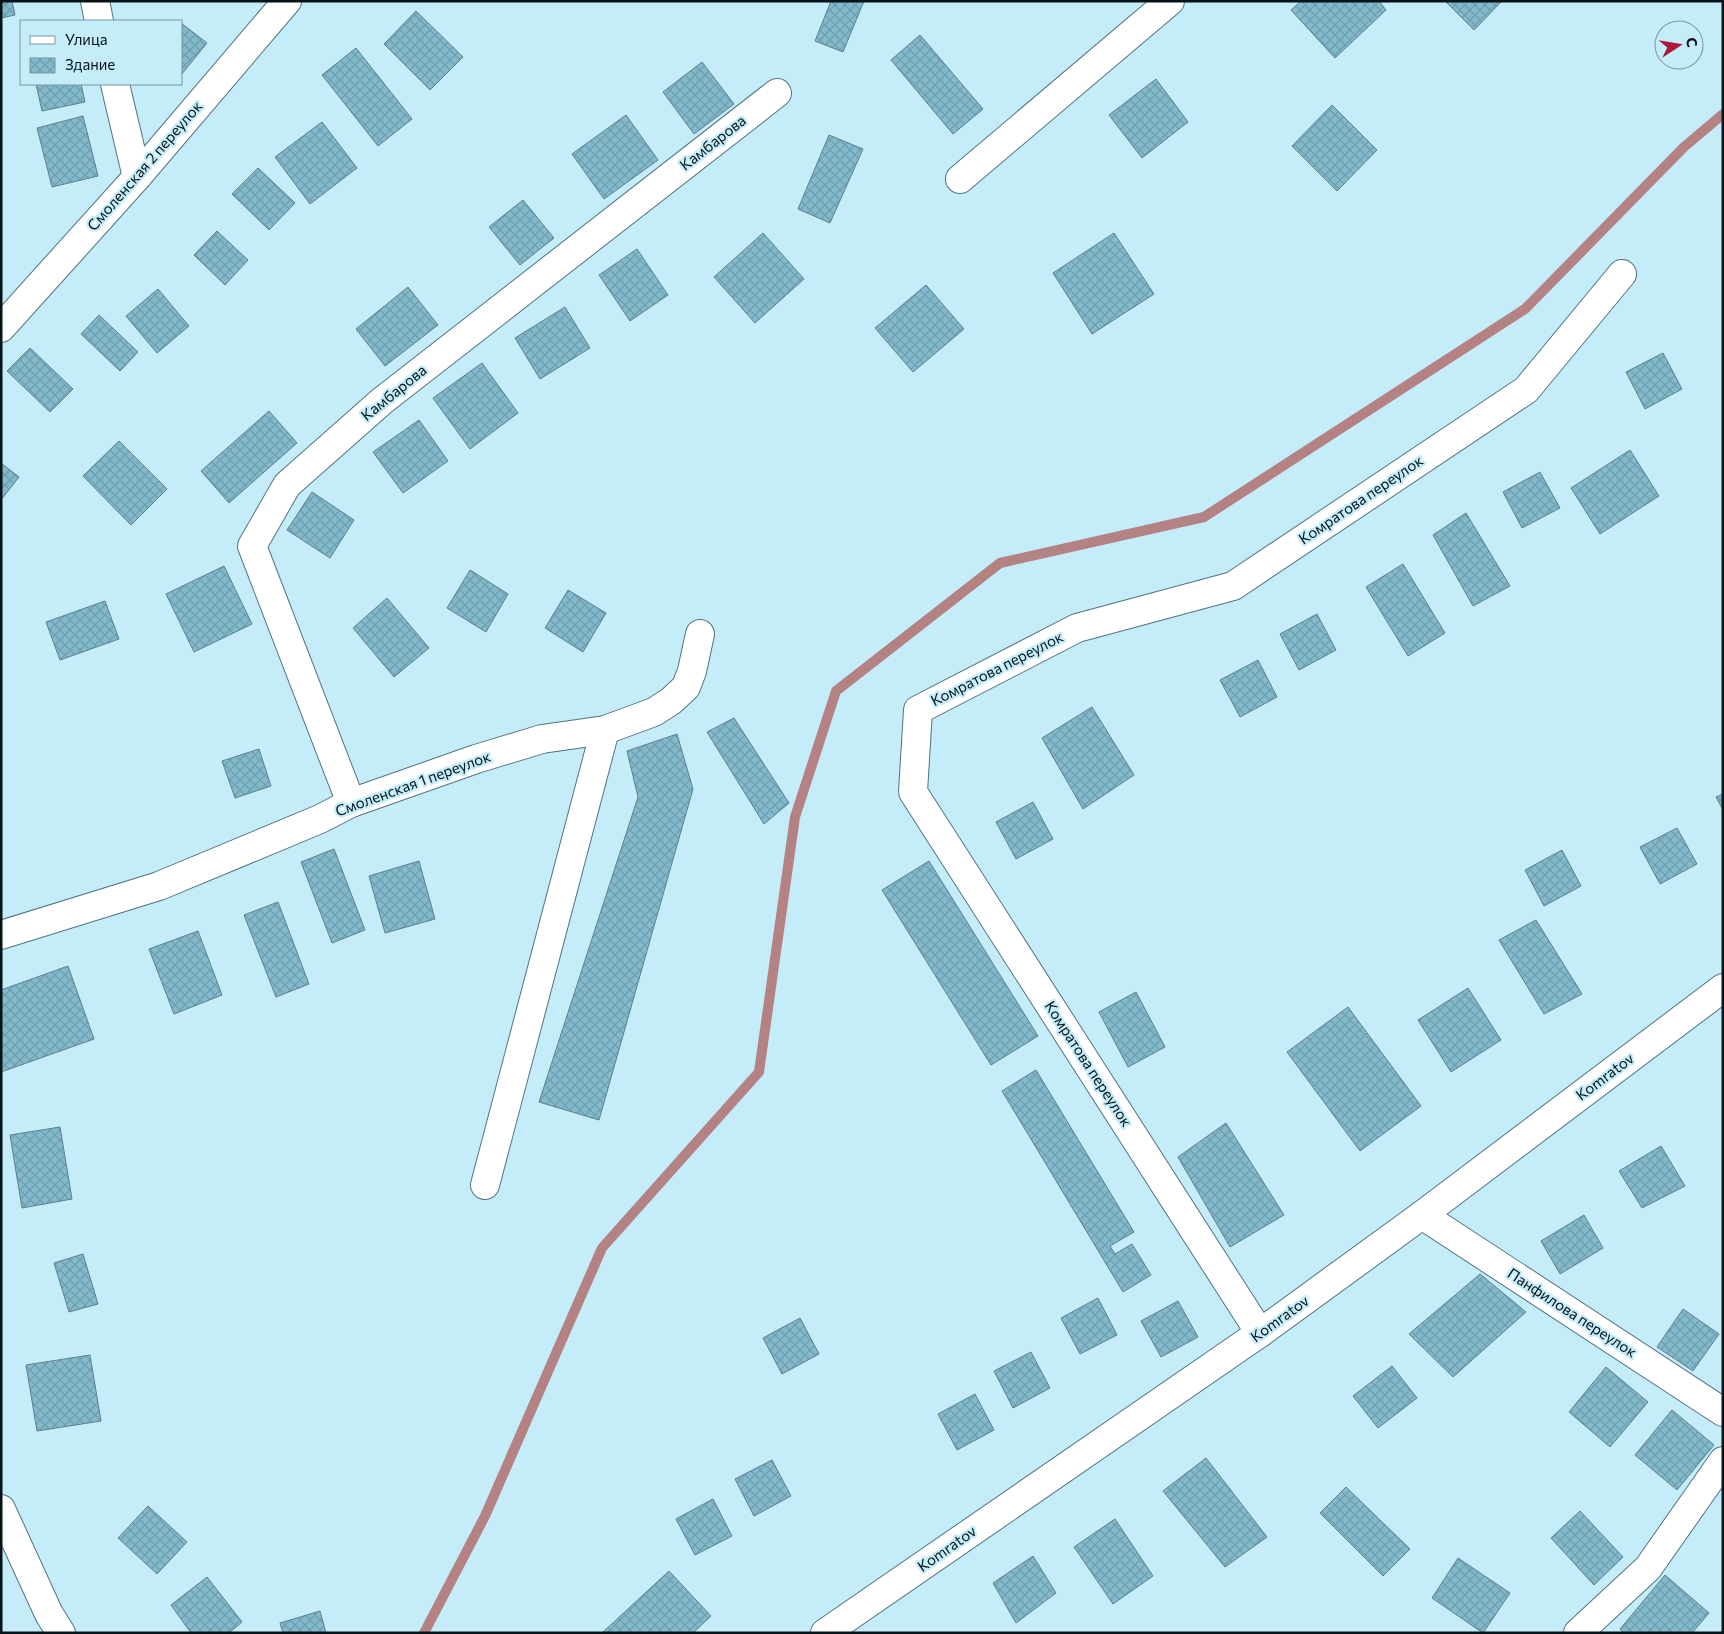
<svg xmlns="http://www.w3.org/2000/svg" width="1724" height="1634" font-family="Commissioner,sans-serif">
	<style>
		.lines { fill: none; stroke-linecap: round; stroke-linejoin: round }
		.stream { stroke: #b58284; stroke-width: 10 }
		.building { fill: url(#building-cross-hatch); stroke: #5d808c }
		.minor-casing { stroke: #517480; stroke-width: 30 }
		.minor { stroke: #fff; stroke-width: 28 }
		.labels { text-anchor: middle; stroke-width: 4.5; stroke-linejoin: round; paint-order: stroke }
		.street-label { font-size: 15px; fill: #061419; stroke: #c5ecf9 }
	</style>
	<defs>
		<pattern id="building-cross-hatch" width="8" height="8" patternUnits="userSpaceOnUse" patternTransform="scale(1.25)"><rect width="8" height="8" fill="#82bacc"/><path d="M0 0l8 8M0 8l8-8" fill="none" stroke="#6f9faf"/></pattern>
	</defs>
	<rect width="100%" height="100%" fill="#c5ecf9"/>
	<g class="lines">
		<path class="stream" d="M424,1633L485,1516L602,1248L759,1072L795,817L836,691L1000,563L1204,517L1525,309L1684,147L1723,114"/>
	</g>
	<g class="building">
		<path d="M1,1H12L15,15L1,18Z"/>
		<path d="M831,1H864L843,52L815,41Z"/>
		<path d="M1301,1H1379L1386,10L1335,58L1291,10Z"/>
		<path d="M1445,1H1502L1474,30Z"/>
		<path d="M416,11L463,57L430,90L384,44Z"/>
		<path d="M181,23L207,43L181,75Z"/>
		<path d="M920,35L983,109L953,134L891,60Z"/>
		<path d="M356,48L412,119L378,146L322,75Z"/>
		<path d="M702,62L734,104L694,134L663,92Z"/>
		<path d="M1156,79L1188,122L1142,158L1109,115Z"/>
		<path d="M36,84H81L85,102L42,111Z"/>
		<path d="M1332,105L1377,150L1337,191L1292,146Z"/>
		<path d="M626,115L658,160L604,199L572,154Z"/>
		<path d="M83,116L98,176L52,187L37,128Z"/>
		<path d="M322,122L357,168L310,204L275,157Z"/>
		<path d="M829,135L863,149L830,223L798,209Z"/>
		<path d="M258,168L295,203L269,230L232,194Z"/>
		<path d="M523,200L554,238L520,265L489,227Z"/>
		<path d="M217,231L248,260L225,285L194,255Z"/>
		<path d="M763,233L804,279L755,323L714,277Z"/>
		<path d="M1114,233L1154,294L1092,334L1053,273Z"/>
		<path d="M637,249L668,295L630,321L599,275Z"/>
		<path d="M926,285L964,329L913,372L875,328Z"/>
		<path d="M408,287L438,325L385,366L356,329Z"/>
		<path d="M158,289L189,326L157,353L126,316Z"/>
		<path d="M565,307L590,348L540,379L515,338Z"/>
		<path d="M99,315L138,352L120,371L81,334Z"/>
		<path d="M30,348L73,389L50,412L7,371Z"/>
		<path d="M1663,353L1682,389L1645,409L1626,372Z"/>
		<path d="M482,363L518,413L470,449L433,398Z"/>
		<path d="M269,411L297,443L229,503L201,471Z"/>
		<path d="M419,420L448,461L403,493L373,452Z"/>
		<path d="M119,441L167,489L131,525L83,476Z"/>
		<path d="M1630,450L1659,496L1600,534L1571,488Z"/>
		<path d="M1,463L19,477L1,500Z"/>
		<path d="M1540,472L1560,508L1522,528L1503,492Z"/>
		<path d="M312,492L354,520L330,558L287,530Z"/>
		<path d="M1466,513L1510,586L1473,606L1433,535Z"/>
		<path d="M1403,564L1445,633L1408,656L1366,587Z"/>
		<path d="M224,566L252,624L194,652L166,594Z"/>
		<path d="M470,570L508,594L486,632L447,608Z"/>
		<path d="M568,590L606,613L583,652L545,628Z"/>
		<path d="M387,598L429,648L394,677L353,628Z"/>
		<path d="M105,601L119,639L60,660L46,622Z"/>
		<path d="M1317,614L1336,650L1299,670L1280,634Z"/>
		<path d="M1258,660L1277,697L1240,717L1220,680Z"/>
		<path d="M1092,707L1134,775L1083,809L1042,738Z"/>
		<path d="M734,718L789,803L764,824L707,732Z"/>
		<path d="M677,734L693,789L599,1120L539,1102L638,797L627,751Z"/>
		<path d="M259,749L271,786L235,798L222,761Z"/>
		<path d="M1723,794V810L1716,797Z"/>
		<path d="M1033,802L1053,839L1016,859L996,822Z"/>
		<path d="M1677,828L1697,864L1660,884L1640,847Z"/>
		<path d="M334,849L365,930L332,943L301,862Z"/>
		<path d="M1562,850L1581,886L1544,906L1525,870Z"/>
		<path d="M419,861L435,919L385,933L369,876Z"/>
		<path d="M929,861L1038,1036L991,1065L882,890Z"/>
		<path d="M278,902L309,984L276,997L244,915Z"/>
		<path d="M1536,920L1582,994L1544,1014L1499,940Z"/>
		<path d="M198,931L222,995L174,1014L149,949Z"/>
		<path d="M68,966L94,1039L1,1072V990Z"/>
		<path d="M1468,988L1501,1040L1451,1072L1418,1020Z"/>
		<path d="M1136,992L1165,1047L1128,1067L1099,1012Z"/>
		<path d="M1348,1007L1421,1106L1360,1151L1287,1052Z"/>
		<path d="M1036,1070L1134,1232L1110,1246L1115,1254L1132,1244L1151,1275L1123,1292L1002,1091Z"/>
		<path d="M1226,1123L1284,1215L1230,1247L1178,1157Z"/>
		<path d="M60,1127L72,1199L22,1208L10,1135Z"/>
		<path d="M1661,1146L1685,1186L1642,1208L1619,1171Z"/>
		<path d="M1584,1215L1603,1248L1560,1274L1541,1241Z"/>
		<path d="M83,1254L98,1304L69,1312L54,1263Z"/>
		<path d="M1480,1274L1526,1312L1453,1377L1409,1334Z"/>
		<path d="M1098,1298L1117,1335L1080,1354L1061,1318Z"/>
		<path d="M1178,1301L1198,1337L1161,1357L1141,1321Z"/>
		<path d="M1683,1309L1719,1334L1693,1371L1657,1347Z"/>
		<path d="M800,1318L819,1354L782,1374L763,1338Z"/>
		<path d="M1031,1352L1050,1388L1013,1408L994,1371Z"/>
		<path d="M90,1355L101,1421L37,1431L26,1365Z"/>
		<path d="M1392,1366L1417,1398L1378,1428L1353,1396Z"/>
		<path d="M1606,1367L1648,1402L1610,1447L1569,1412Z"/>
		<path d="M975,1394L994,1430L957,1450L938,1414Z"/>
		<path d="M1672,1410L1714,1445L1677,1490L1635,1455Z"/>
		<path d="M1206,1458L1267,1537L1225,1567L1163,1491Z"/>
		<path d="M772,1460L791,1496L754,1516L735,1479Z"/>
		<path d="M1346,1487L1410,1549L1383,1576L1320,1513Z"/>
		<path d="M713,1499L732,1536L695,1555L676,1519Z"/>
		<path d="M148,1506L187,1542L157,1574L118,1538Z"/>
		<path d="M1580,1511L1623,1557L1594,1585L1551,1538Z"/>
		<path d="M1115,1519L1153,1576L1113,1604L1074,1547Z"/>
		<path d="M1033,1556L1056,1593L1016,1623L993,1583Z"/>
		<path d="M1458,1558L1510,1593L1483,1633L1432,1598Z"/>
		<path d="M669,1571L711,1616L693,1633H602Z"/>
		<path d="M1665,1575L1709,1613L1692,1633H1624L1620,1629Z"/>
		<path d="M207,1577L242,1622L229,1633H191L171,1605Z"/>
		<path d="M320,1611L326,1633H283L280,1623Z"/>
	</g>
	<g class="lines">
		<g class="minor-casing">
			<g id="minor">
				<path d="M95,1L99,21"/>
				<path d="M115,84L137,177"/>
				<path d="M960,179L1170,1"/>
				<path d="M1,328L137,177L287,1"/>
				<path d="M351,803L252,546L287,485L382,401L777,93"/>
				<path d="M1,935L159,886L320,819L351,803L476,759L542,739L605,730L654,712L671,701L686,687L692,671L700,634"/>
				<path d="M485,1185L605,730"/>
				<path d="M1422,1215L1723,1412"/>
				<path d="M1260,1333L913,792L918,710L1077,628L1233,586L1526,390L1622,274"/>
				<path d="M1,1509L49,1614L61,1633"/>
				<path d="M825,1633L1260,1333L1422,1215L1723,988"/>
				<path d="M1578,1633L1648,1568L1723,1461"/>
			</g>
		</g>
		<use href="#minor" class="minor"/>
	</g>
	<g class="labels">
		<g class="street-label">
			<text transform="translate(713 143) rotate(-38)" y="5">Камбарова</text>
			<text transform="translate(145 166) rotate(-49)" y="5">Смоленская 2 переулок</text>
			<text transform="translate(394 393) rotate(-39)" y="5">Камбарова</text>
			<text transform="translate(1361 500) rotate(-34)" y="5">Комратова переулок</text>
			<text transform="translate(997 669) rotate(-27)" y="5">Комратова переулок</text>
			<text transform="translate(413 784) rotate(-20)" y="5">Смоленская 1 переулок</text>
			<text transform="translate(1088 1064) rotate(57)" y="5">Комратова переулок</text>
			<text transform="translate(1605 1077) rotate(-37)" y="5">Komratov</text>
			<text transform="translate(1572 1313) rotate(33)" y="5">Панфилова переулок</text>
			<text transform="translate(1280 1319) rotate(-36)" y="5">Komratov</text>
			<text transform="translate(947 1549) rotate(-35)" y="5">Komratov</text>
		</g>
	</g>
	<rect width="1724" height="1634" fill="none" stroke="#061419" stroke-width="5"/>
	<rect x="20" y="20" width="162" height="65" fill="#c5ecf9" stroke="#79969f"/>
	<rect x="30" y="36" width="25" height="8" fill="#ffffff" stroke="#79969f"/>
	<text x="65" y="45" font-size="15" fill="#061419">Улица</text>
	<rect x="30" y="58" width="25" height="15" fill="url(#building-cross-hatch)" stroke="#79969f"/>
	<text x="65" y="70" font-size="15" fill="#061419">Здание</text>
	<g transform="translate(1679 45) rotate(78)"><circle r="24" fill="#c5ecf9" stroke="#79969f"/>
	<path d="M0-4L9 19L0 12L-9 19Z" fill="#ae193b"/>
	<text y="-8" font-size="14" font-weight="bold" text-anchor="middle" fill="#061419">С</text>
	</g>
</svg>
